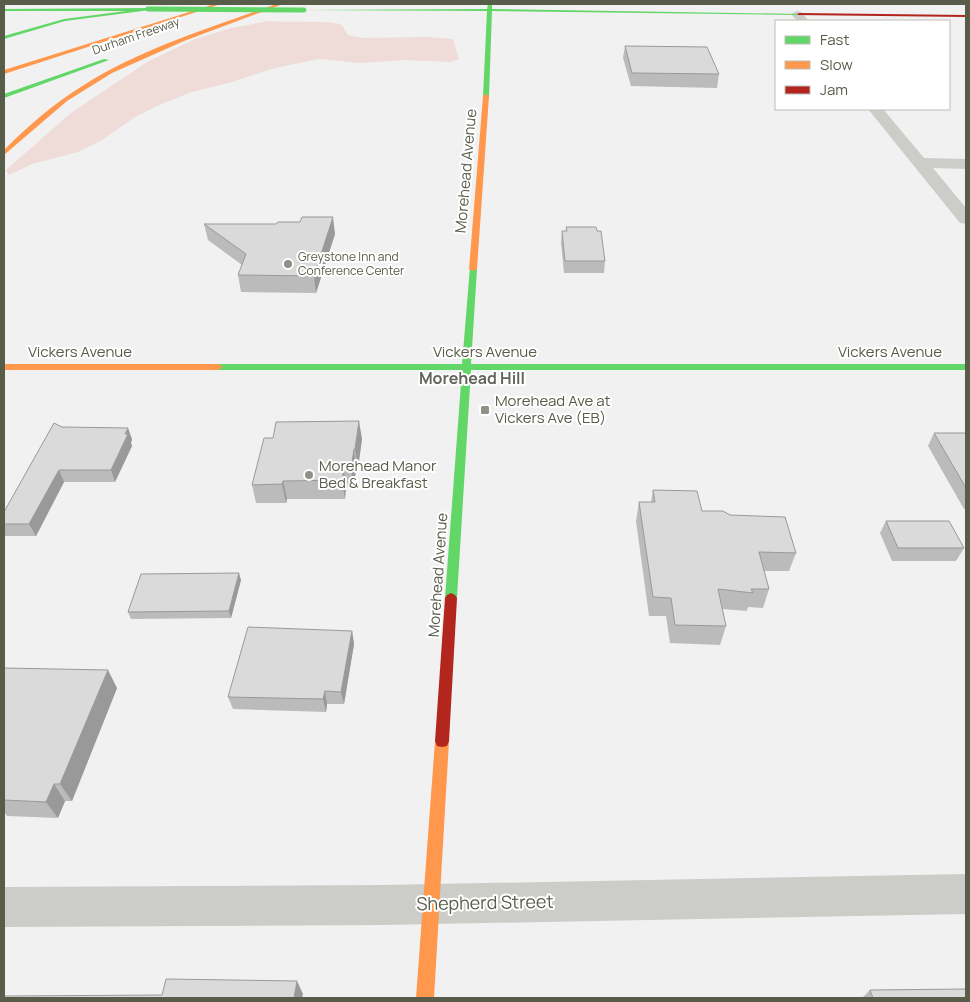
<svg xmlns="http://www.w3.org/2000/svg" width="970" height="1002" font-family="Manrope,sans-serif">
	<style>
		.green { fill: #efdbd7 }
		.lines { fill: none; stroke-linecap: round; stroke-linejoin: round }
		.street { fill: #cccdc8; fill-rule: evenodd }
		.fast { fill: #63d668; fill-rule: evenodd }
		.slow { fill: #ff974d; fill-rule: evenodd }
		.jam { fill: #b3261e; fill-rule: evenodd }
		.fast-bridge { stroke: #63d668; stroke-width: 5 }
		.wall { fill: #bbb }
		.shaded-wall { fill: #989998 }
		.building { fill: #d9dad9; stroke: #989998 }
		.poi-dot { fill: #8e9184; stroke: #fff; stroke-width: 2 }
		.labels { text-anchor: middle; stroke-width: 4; stroke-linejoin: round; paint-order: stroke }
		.far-street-label { font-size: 12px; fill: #585d49; stroke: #fff }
		.far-poi-label { font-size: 12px; fill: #585d49; stroke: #fff; text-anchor: start }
		.street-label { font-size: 15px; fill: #585d49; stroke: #fff }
		.poi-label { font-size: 15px; fill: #585d49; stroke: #fff; text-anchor: start }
		.neighbourhood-label { font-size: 16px; font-weight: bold; fill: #62655d; stroke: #fff }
		.near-street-label { font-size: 18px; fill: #585d49; stroke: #fff }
	</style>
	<rect width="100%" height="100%" fill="#f1f1f1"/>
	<path class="green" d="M269,21C282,23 336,20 342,25C344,28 346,32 348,35L363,38L428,37L453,39L459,59L451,62L404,60L360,63L319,59L275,68L232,82L192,92L159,105L135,117L102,140L78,152L32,164L9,175L6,170L71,113L147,62L193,40L231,28Z"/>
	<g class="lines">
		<g class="street">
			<path d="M797,11L801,12L809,21H797L791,14Z"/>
			<path d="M868,109H883L924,158L966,159V169L933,168L966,208V224L960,223Z"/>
			<path d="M966,874V914L383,925L4,927V887L383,885Z"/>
		</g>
		<g class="fast">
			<path d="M488,4H492V9L801,14L799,15L492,11L489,96L486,98L483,96L487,11L302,10L487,9Z"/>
			<path d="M148,8L150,10L65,21L4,39V36L64,19L126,11H4V9Z"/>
			<path d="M104,59L109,60L4,98V94Z"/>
			<path d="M470,267L477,269L471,364H966V370H471L457,598L455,601L451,603L447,601L445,598L462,370H218L213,367L218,364H462Z"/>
		</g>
		<g class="slow">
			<path d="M215,4H221L4,74V70Z"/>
			<path d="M277,4H283L184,41L112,73L67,101L4,155V150C28,126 54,103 84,85C143,48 212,27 277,4Z"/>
			<path d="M486,94L489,96L477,269L473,271L469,269L483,96Z"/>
			<path d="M4,364H218L223,367L218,370H4Z"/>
			<path d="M442,735L447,736L449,741L434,998H416L435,741L437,736Z"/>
		</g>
		<g class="jam">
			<path d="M799,13L966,15V17L797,15Z"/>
			<path d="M451,593L455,595L457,598L449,741L447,746L442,747L437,746L435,741L445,598L447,595Z"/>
		</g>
		<path class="fast-bridge" d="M148,9L304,10"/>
	</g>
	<g class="wall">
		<path d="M625,46L719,74L717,88L631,86L623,58Z"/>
		<path d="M204,224L335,234L316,293L241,292L238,275L242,265L208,240Z"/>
		<path d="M566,227L597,231L605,261L604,273H564L561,243L562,231H566Z"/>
		<path d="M62,427L132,439L131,443L132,446L115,482H64L36,536H4V512Z"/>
		<path d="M934,433H966V509H964L928,446Z"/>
		<path d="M362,439L358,468H356L354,487H346L345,499H287L286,503H256L252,485Z"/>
		<path d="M653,490L796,553L789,571H764L769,589L763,608L748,607L747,611L722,609L726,626L720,645L670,643L666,616H649L636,521L639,502H651Z"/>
		<path d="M886,521L964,548L956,561H892L880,533Z"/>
		<path d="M241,580L231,618L131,619L128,612Z"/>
		<path d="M352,631L354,644L344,704H327L326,712L233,709L228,697Z"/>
		<path d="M4,668L117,688L72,801H65L58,818L7,816L4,812Z"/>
		<path d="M870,990L966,998H862Z"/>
	</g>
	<g class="shaded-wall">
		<path d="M333,217L335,234L316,293L314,276Z"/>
		<path d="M359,421L362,439L358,468L355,449Z"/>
		<path d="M128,428L132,439L131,443L132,446L115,482L111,470Z"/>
		<path d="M354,449L356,468L354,487L351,469Z"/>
		<path d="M344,469L346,487L345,499L342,480Z"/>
		<path d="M59,470L64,482L36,536L29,524Z"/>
		<path d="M283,481L287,499L286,503L282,484Z"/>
		<path d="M239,573L241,580L231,618L229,611Z"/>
		<path d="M352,631L354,644L344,704L341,692Z"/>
		<path d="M108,670L117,688L72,801L60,784Z"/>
		<path d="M325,691L327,704L326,712L323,699Z"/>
		<path d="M54,784L65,801L58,818L46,802Z"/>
		<path d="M297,981L303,994L302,998H294Z"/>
	</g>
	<g class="building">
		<path d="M625,46L707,47L719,74L632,73Z"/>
		<path d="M302,217H333L314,276L238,275L246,254L204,224H276L278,222H300Z"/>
		<path d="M566,227H596L597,231H601L605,261H565L562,231H567Z"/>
		<path d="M359,421L355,449H354L351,469H344L342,480L283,481L282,484L252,485L264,438H273L276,422Z"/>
		<path d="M54,423L62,427L128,428L125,434H128L111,470H59L29,524H4V512Z"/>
		<path d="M934,433H966V488Z"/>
		<path d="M653,490L697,491L702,511H723L730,515L785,517L796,553L759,552L769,589H751L753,593L718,589L726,626L675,625L671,598L653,597L639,502H655Z"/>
		<path d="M886,521H949L964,548H898Z"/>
		<path d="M239,573L229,611L128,612L141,574Z"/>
		<path d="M248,627L352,631L341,692L325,691L323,699L228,697Z"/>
		<path d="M4,668L108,670L60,784H54L46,802L4,800Z"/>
		<path d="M166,979L297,981L294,998H4V996L162,995Z"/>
		<path d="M966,989V998H873L870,990Z"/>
	</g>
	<g class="poi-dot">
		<circle cx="288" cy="264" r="5"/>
		<rect x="480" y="405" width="10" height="10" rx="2.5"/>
		<circle cx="309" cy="475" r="5"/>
	</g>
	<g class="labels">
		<g class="far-street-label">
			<text transform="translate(136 36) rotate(-19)" y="4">Durham Freeway</text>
		</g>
		<g class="far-poi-label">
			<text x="298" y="261">Greystone Inn and<tspan x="298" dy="14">Conference Center</tspan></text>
		</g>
		<g class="street-label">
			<text transform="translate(466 171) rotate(-85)" y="5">Morehead Avenue</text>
			<text x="80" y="357">Vickers Avenue</text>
			<text x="485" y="357">Vickers Avenue</text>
			<text x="890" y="357">Vickers Avenue</text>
			<text transform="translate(438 575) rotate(-86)" y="5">Morehead Avenue</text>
		</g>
		<g class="poi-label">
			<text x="495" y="406">Morehead Ave at<tspan x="495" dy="17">Vickers Ave (EB)</tspan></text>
			<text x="319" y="471">Morehead Manor<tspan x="319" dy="17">Bed &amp; Breakfast</tspan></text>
		</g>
		<g class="neighbourhood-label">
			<text x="472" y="384">Morehead Hill</text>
		</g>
		<g class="near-street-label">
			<text transform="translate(485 903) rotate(-1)" y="6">Shepherd Street</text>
		</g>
	</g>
	<rect width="970" height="1002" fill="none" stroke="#585d49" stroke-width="10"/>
	<rect x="775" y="20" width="175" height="90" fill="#ffffff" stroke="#bcbeb6"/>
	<rect x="785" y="36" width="25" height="8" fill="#63d668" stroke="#bcbeb6"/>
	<text x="820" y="45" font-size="15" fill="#585d49">Fast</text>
	<rect x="785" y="61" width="25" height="8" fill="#ff974d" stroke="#bcbeb6"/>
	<text x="820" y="70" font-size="15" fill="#585d49">Slow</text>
	<rect x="785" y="86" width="25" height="8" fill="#b3261e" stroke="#bcbeb6"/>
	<text x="820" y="95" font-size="15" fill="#585d49">Jam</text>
</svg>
